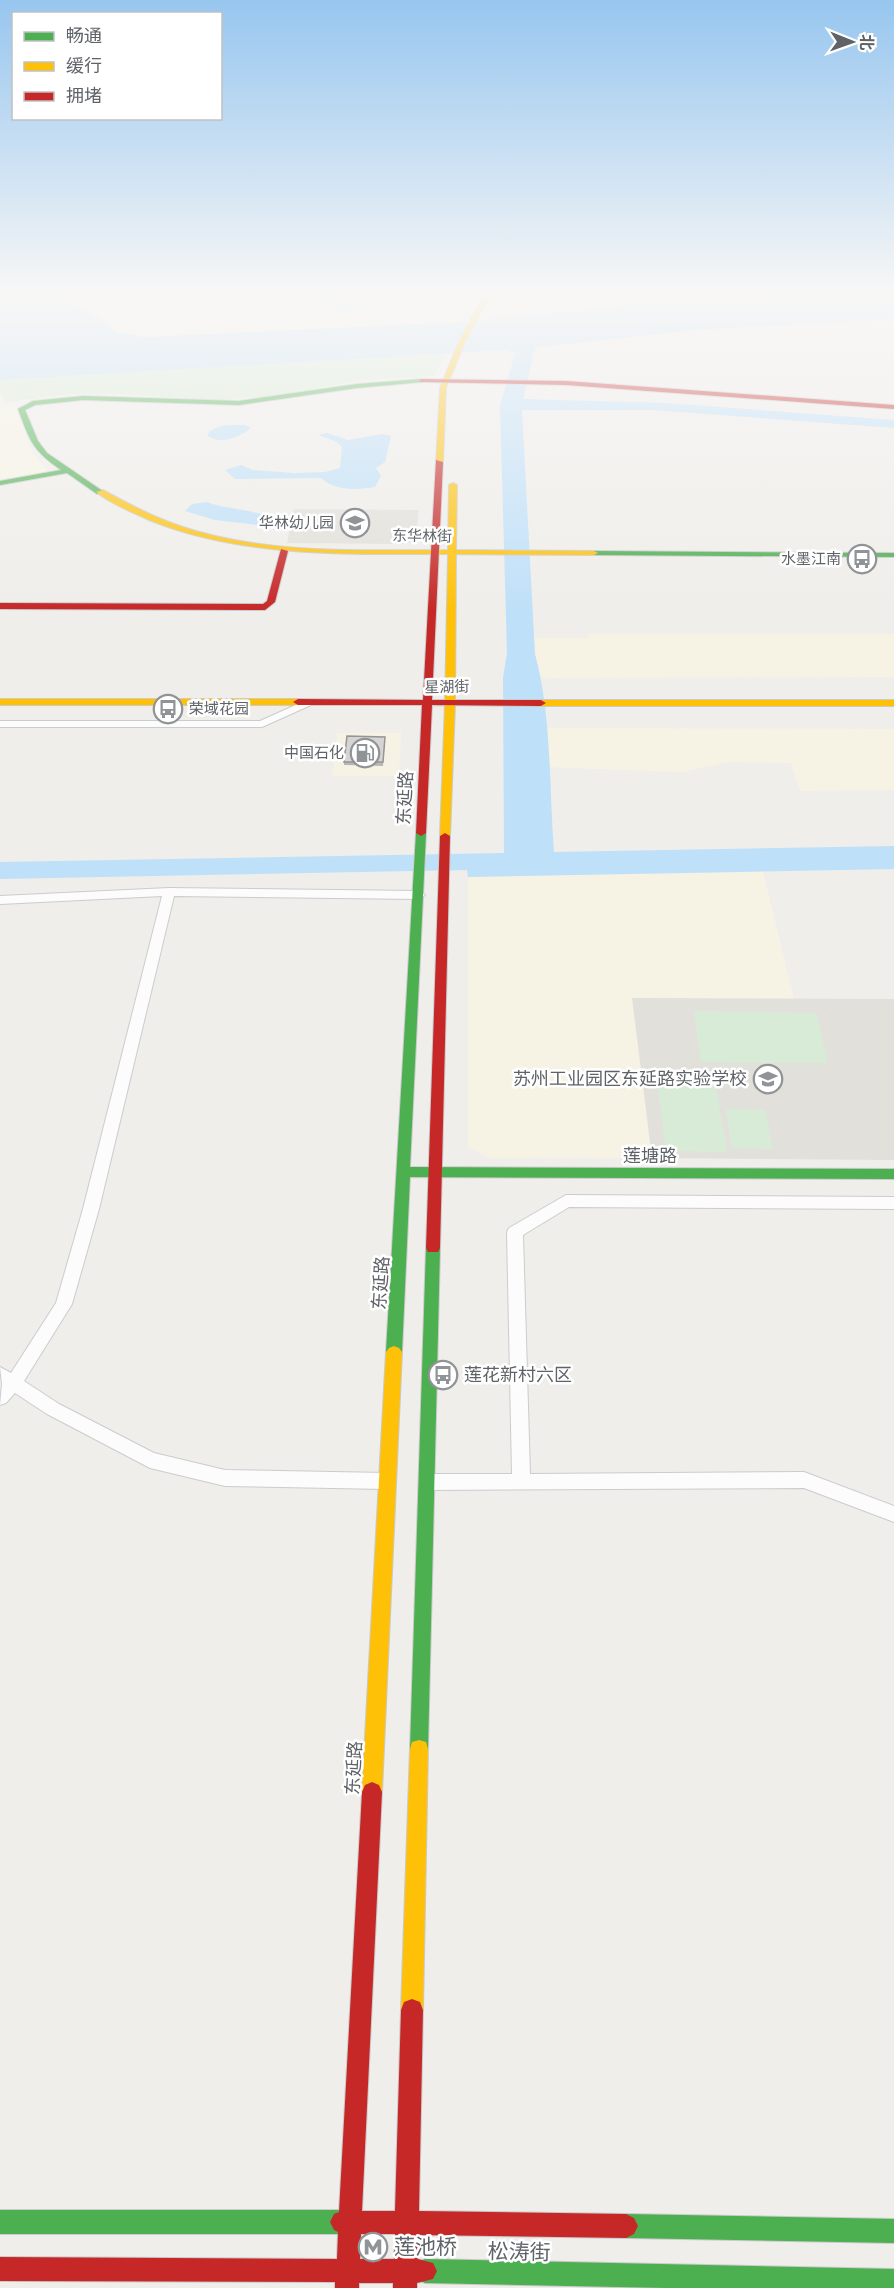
<svg xmlns="http://www.w3.org/2000/svg" width="894" height="2288" font-family="'Golos Text','Noto Sans SC',sans-serif">
	<style>
		.commercial { fill: #f7f3e4 }
		.education { fill: #e2e0da }
		.green { fill: #d8ebd6 }
		.water { fill: #bfe0f9 }
		.lines { fill: none; stroke-linecap: round; stroke-linejoin: round }
		.street-casing { stroke: #cbcccc; stroke-width: 2 }
		.fast-casing { stroke: #cacacb; stroke-width: 2 }
		.slow-casing { stroke: #cacacb; stroke-width: 2 }
		.jam-casing { stroke: #cacacb; stroke-width: 2 }
		.street { fill: #fdfcfc; fill-rule: evenodd }
		.fast { fill: #4caf50; fill-rule: evenodd }
		.slow { fill: #ffc107; fill-rule: evenodd }
		.jam { fill: #c62828; fill-rule: evenodd }
		.wall { fill: #b8b7b5 }
		.building { fill: #d6d5d3; stroke: #969594; stroke-width: 1.5 }
		.labels { text-anchor: middle; stroke-width: 5; stroke-linejoin: round; paint-order: stroke }
		.far-poi-label { font-size: 15px; fill: #5f6368; stroke: #fff; text-anchor: end }
		.far-street-label { font-size: 15px; fill: #5f6368; stroke: #fff }
		.street-label { font-size: 18px; fill: #5f6368; stroke: #fff }
		.poi-label { font-size: 18px; fill: #5f6368; stroke: #fff; text-anchor: end }
		.near-poi-label { font-size: 21px; fill: #5f6368; stroke: #fff; text-anchor: start }
		.near-street-label { font-size: 21px; fill: #5f6368; stroke: #fff }
	</style>
	<rect width="100%" height="100%" fill="#efeeea"/>
	<g class="commercial">
		<path d="M56,291H477L460,322L145,337L115,332L98,317L65,299Z"/>
		<path d="M0,398L4,406L16,404L29,447L48,472L0,482Z"/>
		<path d="M588,634H894V677L546,678L540,676L535,654L534,638H588Z"/>
		<path d="M546,728L894,729V790L800,791L791,763L729,762L682,772L548,767Z"/>
		<path d="M337,733H401L399,776H333Z"/>
		<path d="M763,872L794,999L633,998L652,1158H488L468,1146V877Z"/>
	</g>
	<g class="education">
		<path d="M294,509L419,510L416,536L411,542L403,544L287,543Z"/>
		<path d="M632,998L894,999V1160L652,1158Z"/>
	</g>
	<g class="green">
		<path d="M446,353L434,376L364,380L274,396L218,400L122,394H70L6,402L0,391V380Z"/>
		<path d="M694,1011L816,1013L828,1063L701,1062Z"/>
		<path d="M657,1081H715L727,1152L666,1151Z"/>
		<path d="M726,1109L765,1110L773,1149L732,1148Z"/>
	</g>
	<g class="water">
		<path d="M0,291H56L65,299L103,320L115,332L145,337L460,322L661,302L894,291V319L698,330L539,347L535,349L523,399L665,403L894,420V428L652,410H522L535,654C552,716 549,788 554,852L894,846V869L468,877L467,870L0,879V862L504,853L503,678L507,653L500,406L515,353L504,350L0,380Z"/>
		<path d="M286,291H310L331,298H363L372,304L362,310L338,312L312,301L279,297Z"/>
		<path d="M245,425L251,428C240,437 220,446 207,435C215,423 233,425 245,425Z"/>
		<path d="M327,433L348,440L382,434L391,436L385,462L376,468L381,476L375,487C358,490 334,491 321,478L235,479L225,470L241,465L253,470L294,473L325,472L340,468L342,447L337,442L319,435Z"/>
		<path d="M206,502C229,510 258,509 277,521L274,527L215,520L185,511L192,504Z"/>
	</g>
	<g class="lines">
		<g class="street-casing">
			<g id="street">
				<path d="M307,700L312,703L311,705L262,727H0V721H260Z"/>
				<path d="M169,888L419,891L425,895L419,899L174,896L99,1209L72,1304L24,1381L59,1404L154,1453L225,1470L386,1473L392,1475L395,1481L392,1487L386,1489L225,1486L150,1468L47,1414L15,1393L6,1403L0,1405L2,1384L0,1367L11,1373L56,1303L83,1209L162,896L0,904V896Z"/>
				<path d="M566,1195L894,1197V1209L569,1207L523,1235L530,1474L804,1472L894,1506V1522L804,1488L428,1490L421,1488L419,1482L421,1476L428,1474H512L507,1232L509,1228Z"/>
			</g>
		</g>
		<g class="fast-casing">
			<g id="fast">
				<path d="M421,379L423,382L357,388L239,405L83,400L35,405L25,410L38,441L47,453L104,492L97,494L67,473L0,485V481L61,470C32,450 30,441 18,409L33,401L83,396L239,401L357,384Z"/>
				<path d="M591,551L894,553V557L594,555L590,553Z"/>
				<path d="M421,830L426,833L410,1167L894,1169V1179L410,1177L402,1352L399,1356L394,1358L389,1356L386,1352L416,833Z"/>
				<path d="M433,1243L438,1244L440,1248L428,1749L426,1756L419,1758L412,1756L410,1749L426,1248L428,1244Z"/>
				<path d="M0,2210H342L350,2214L354,2222L350,2230L342,2234H0Z"/>
				<path d="M626,2214L894,2219V2243L626,2238L618,2234L614,2226L618,2218Z"/>
				<path d="M425,2259L894,2269V2288H666L425,2283L417,2279L413,2271L417,2263Z"/>
			</g>
		</g>
		<g class="slow-casing">
			<g id="slow">
				<path d="M486,291H492L464,344L446,388L443,462L436,464L440,388L458,344Z"/>
				<path d="M453,483L457,485L456,550L594,551L598,553L594,555L456,554L455,704L450,836L445,839L440,836L445,704L448,554C347,554 244,558 149,520C132,512 111,504 96,492L103,490C127,503 151,516 177,525C263,555 358,550 448,550L449,485Z"/>
				<path d="M0,699H298L303,702L298,705H0Z"/>
				<path d="M894,700V706H541L536,703L541,700Z"/>
				<path d="M394,1346L399,1348L402,1352L382,1792L379,1799L372,1802L365,1799L362,1792L386,1352L389,1348Z"/>
				<path d="M419,1740L426,1742L428,1749L423,2010L420,2018L412,2021L404,2018L401,2010L410,1749L412,1742Z"/>
			</g>
		</g>
		<g class="jam-casing">
			<g id="jam">
				<path d="M421,379L566,381L894,405V409L566,385L419,382Z"/>
				<path d="M436,460L443,462L432,700H541L546,703L541,706L432,705L426,833L421,836L416,833L422,705H298L293,702L298,699L423,700Z"/>
				<path d="M281,549L288,551L275,602L265,610L0,609V603L263,604L267,601Z"/>
				<path d="M445,833L450,836L440,1248L438,1252H428L426,1248L440,836Z"/>
				<path d="M372,1782L379,1785L382,1792L362,2211H395L401,2010L404,2002L412,1999L420,2002L423,2010L419,2211L626,2214L634,2218L638,2226L634,2234L626,2238L418,2235V2259L433,2263L437,2271L433,2279L417,2283V2288H393V2283H359V2288H335V2282L0,2281V2257L337,2259L338,2232L334,2230L330,2222L334,2214L339,2212L362,1792L365,1785ZM361,2234H395L394,2259H360Z"/>
			</g>
		</g>
		<use href="#street" class="street"/>
		<use href="#fast" class="fast"/>
		<use href="#slow" class="slow"/>
		<use href="#jam" class="jam"/>
	</g>
	<path class="wall" d="M385,740L383,766L344,765V762Z"/>
	<path class="building" d="M347,736L385,737L383,762H344Z"/>
	<linearGradient id="sky" x2="0" y2="1"><stop stop-color="#97c6ef"/><stop offset="0.48" stop-color="#f8f7f6"/><stop offset="1" stop-color="#f8f7f6" stop-opacity="0"/></linearGradient>
	<rect width="894" height="611" fill="url(#sky)"/>
	<defs>
		<g id="school-ring" transform="scale(1.5)"><circle r="9.5" fill="#fff" stroke="#919496" stroke-width="1.5"/><path d="M0-5L7-2L0 1L-7-2ZM-4 1L0 2.5L4 1V4Q0 6-4 4Z" fill="#919496"/></g>
		<g id="bus-ring" transform="scale(1.5)"><circle r="9.5" fill="#fff" stroke="#919496" stroke-width="1.5"/><path d="M-5-6H5V4H4V6H2V4H-2V6H-4V4H-5ZM-3.5-4V0h7V-4ZM-3.5 1.2v1.5H-2V1.2ZM2 1.2v1.5H3.5V1.2Z" fill="#919496"/></g>
		<g id="fuel-ring" transform="scale(1.5)"><circle r="9.5" fill="#fff" stroke="#919496" stroke-width="1.5"/><path d="M-5.5-6h7V0h2V4h1.3V-2.5L3-4.5l.8-.8L6-3V5H2.5V1h-1V6h-7ZM-4.2-4.7v3.2H.2V-4.7Z" fill="#919496"/></g>
		<g id="metro-ring" transform="scale(1.5)"><circle r="9.5" fill="#fff" stroke="#919496" stroke-width="1.5"/><path d="M-5.5 5V-5H-3L0 0L3-5H5.5V5H3V-.5L0 4L-3-.5V5Z" fill="#919496"/></g>
	</defs>
	<g fill-rule="evenodd">
		<use href="#school-ring" x="355" y="523"/>
		<use href="#bus-ring" x="862" y="559"/>
		<use href="#bus-ring" x="168" y="709"/>
		<use href="#fuel-ring" x="365" y="753"/>
		<use href="#school-ring" x="768" y="1079"/>
		<use href="#bus-ring" x="443" y="1375"/>
		<use href="#metro-ring" x="373" y="2247"/>
	</g>
	<g class="labels">
		<g class="far-poi-label">
			<text x="334" y="528">华林幼儿园</text>
			<text x="841" y="564">水墨江南</text>
			<text x="189" y="714" text-anchor="start">荣域花园</text>
			<text x="344" y="758">中国石化</text>
		</g>
		<g class="far-street-label">
			<text transform="translate(422 536) rotate(1)" y="5">东华林街</text>
			<text transform="translate(447 687) rotate(-1)" y="5">星湖街</text>
		</g>
		<g class="street-label">
			<text transform="translate(405 798) rotate(-87)" y="6">东延路</text>
			<text x="650" y="1162">莲塘路</text>
			<text transform="translate(381 1283) rotate(-86)" y="6">东延路</text>
			<text transform="translate(354 1768) rotate(-87)" y="6">东延路</text>
		</g>
		<g class="poi-label">
			<text x="747" y="1085">苏州工业园区东延路实验学校</text>
			<text x="464" y="1381" text-anchor="start">莲花新村六区</text>
		</g>
		<g class="near-poi-label">
			<text x="394" y="2254">莲池桥</text>
		</g>
		<g class="near-street-label">
			<text transform="translate(519 2252) rotate(1)" y="7">松涛街</text>
		</g>
	</g>
	<rect x="12" y="12" width="210" height="108" fill="#ffffff" stroke="#bfc1c3" stroke-width="1.5"/>
	<rect x="24" y="32" width="30" height="9" fill="#4caf50" stroke="#bfc1c3" stroke-width="1.5"/>
	<text x="66" y="42" font-size="18" fill="#5f6368">畅通</text>
	<rect x="24" y="62" width="30" height="9" fill="#ffc107" stroke="#bfc1c3" stroke-width="1.5"/>
	<text x="66" y="72" font-size="18" fill="#5f6368">缓行</text>
	<rect x="24" y="92" width="30" height="9" fill="#c62828" stroke="#bfc1c3" stroke-width="1.5"/>
	<text x="66" y="102" font-size="18" fill="#5f6368">拥堵</text>
	<g transform="translate(852 42) rotate(91)" stroke="#ffffff" stroke-width="4.5" paint-order="stroke">
	<path d="M0-4.5L10 22L0 15L-10 22Z" fill="#5f6368"/>
	<text y="-9" font-size="16" font-weight="bold" text-anchor="middle" fill="#5f6368">北</text>
	</g>
</svg>
